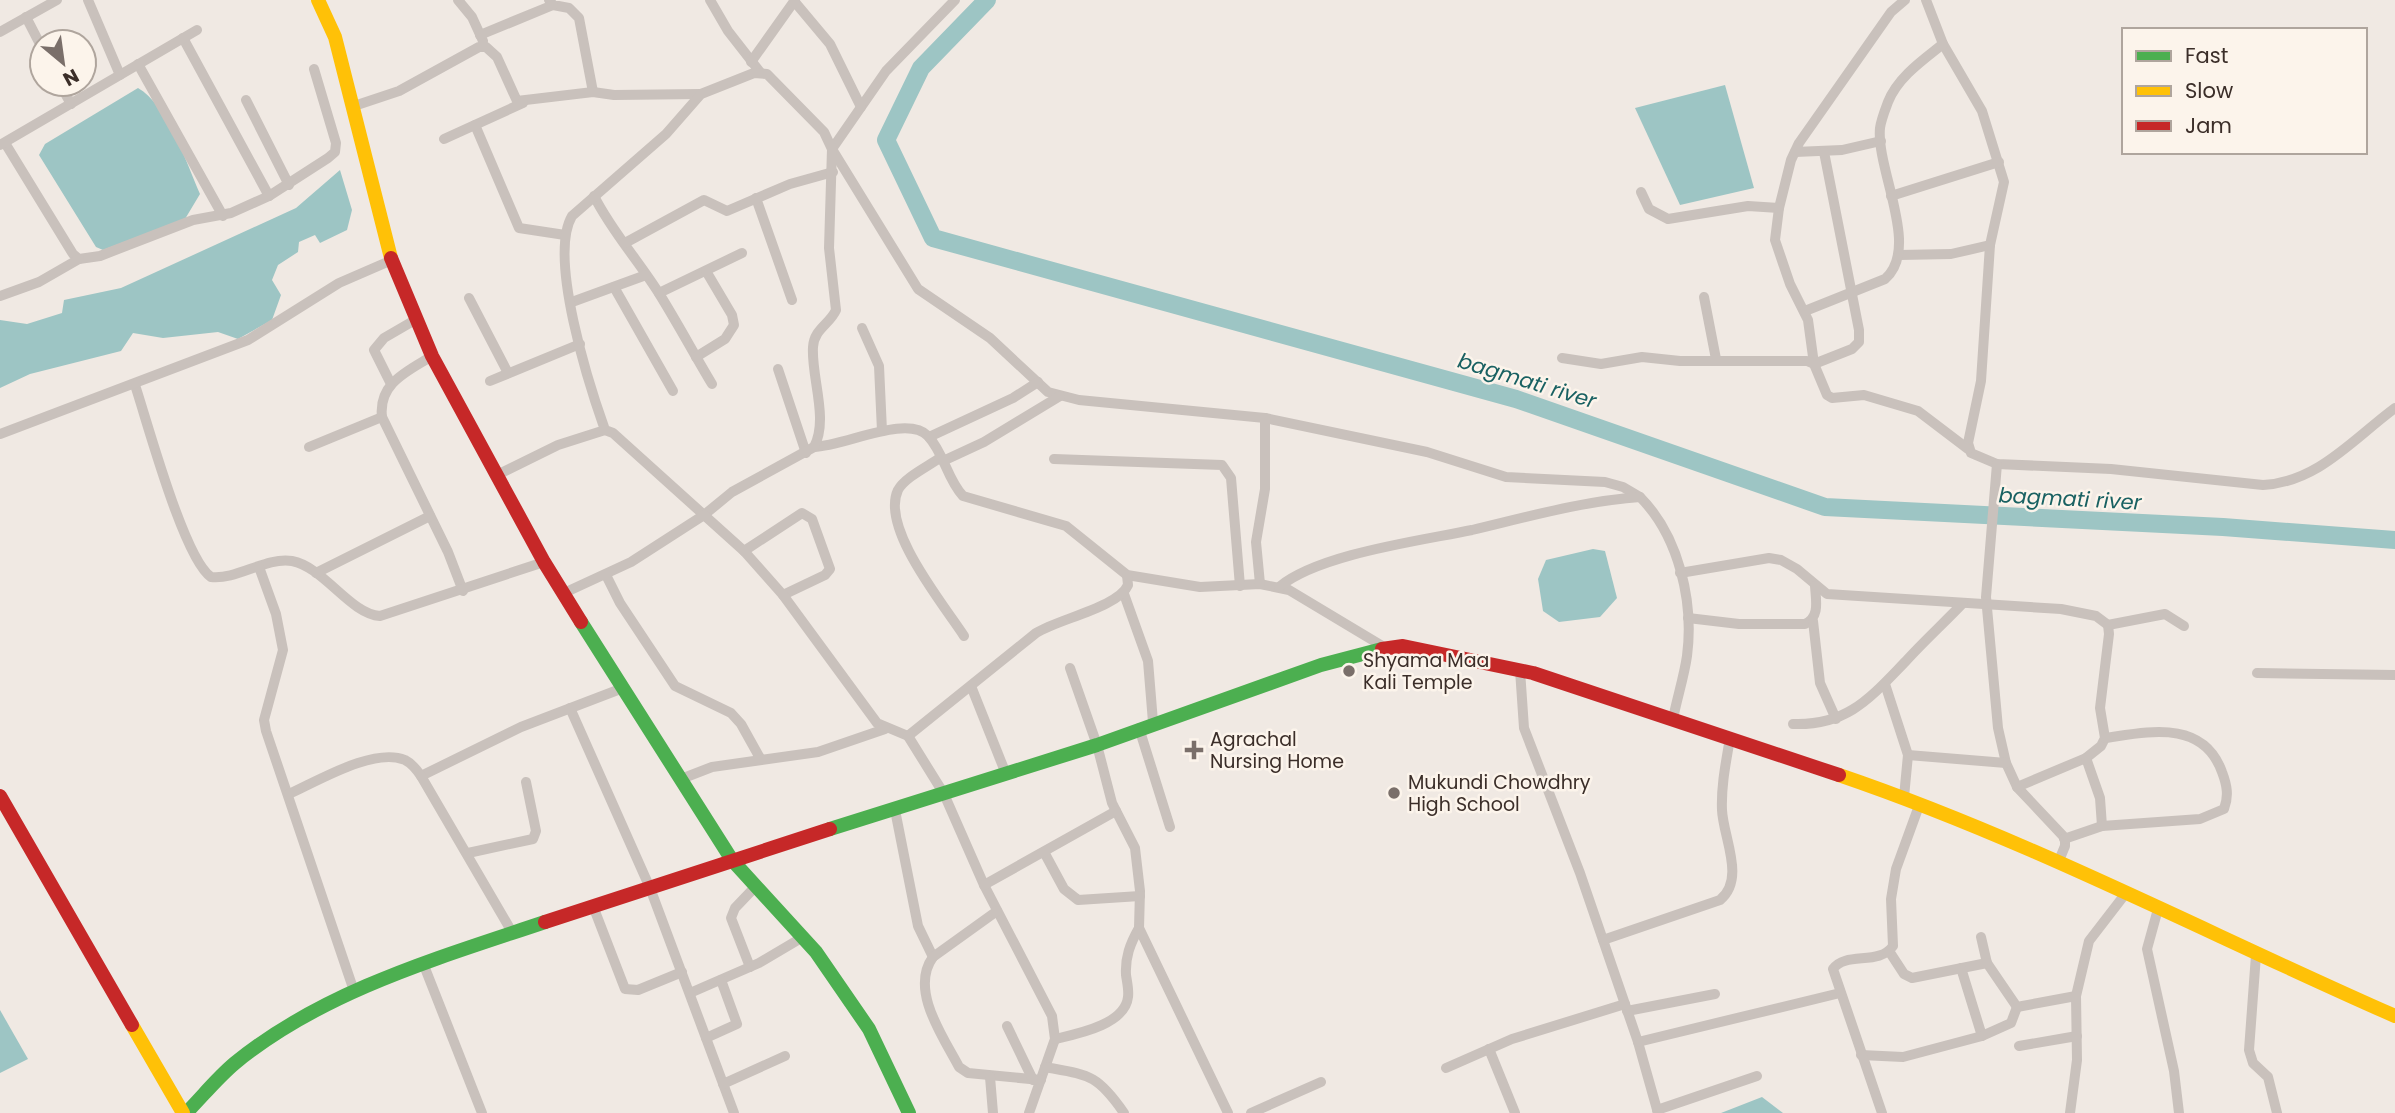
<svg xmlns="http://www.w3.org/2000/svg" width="2395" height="1113" font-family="Poppins,sans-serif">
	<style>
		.water { fill: #9dc5c4 }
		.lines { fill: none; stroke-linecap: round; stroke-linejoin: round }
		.river { stroke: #9dc5c4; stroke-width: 18 }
		.street { stroke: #c9c1bc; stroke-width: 10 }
		.fast { stroke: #4caf50; stroke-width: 14 }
		.slow { stroke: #ffc107; stroke-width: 14 }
		.jam { stroke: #c62828; stroke-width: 14 }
		.poi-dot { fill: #7a6f6a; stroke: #fcf4eb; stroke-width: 2.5 }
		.labels { text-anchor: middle; stroke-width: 5; stroke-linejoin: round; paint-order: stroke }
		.poi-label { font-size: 19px; fill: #3b2e29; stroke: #fcf4eb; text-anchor: start }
		.water-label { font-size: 21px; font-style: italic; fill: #196162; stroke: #fcf4eb }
	</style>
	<rect width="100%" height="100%" fill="#f0e9e3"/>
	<g class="water">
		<path d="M1725,85L1754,188L1680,205L1635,108Z"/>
		<path d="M138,88C167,104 187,164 200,194L185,219L103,250L96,247L39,155L45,144Z"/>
		<path d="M340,170L352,210L347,230L320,243L315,235L299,242L298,252L278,265L272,280L281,295L272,320L238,339L218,332L163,338L133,333L121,351L30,374L0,388V320L27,324L62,313L64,300L121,288L296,208Z"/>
		<path d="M1593,549L1605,551L1617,598L1600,617L1559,622L1543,611L1538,579L1546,560Z"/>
		<path d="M0,1010L28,1059L0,1073Z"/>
		<path d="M1762,1097L1783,1113H1721Z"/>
	</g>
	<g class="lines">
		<path class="river" d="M987,0L921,68L886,140L933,238L1516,399L1825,507L2223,527L2395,540"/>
		<g class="street">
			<path d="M88,0L120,75"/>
			<path d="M458,0L472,17L483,41"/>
			<path d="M549,0L553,5L569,8L579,18L593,92"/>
			<path d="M710,0L728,31L760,72"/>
			<path d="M955,0L886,71L832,149L918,289L990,338L1048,392L1079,400L1265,418L1427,452L1506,477L1605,482L1623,487L1640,497"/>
			<path d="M1926,0L1943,44L1982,111L2004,182L1990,245L1981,381L1968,443L1971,453L1997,464L2111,469L2263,485C2318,482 2353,439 2395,408"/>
			<path d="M794,1L830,44L861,107"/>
			<path d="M26,17L42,48"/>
			<path d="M0,32L57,0"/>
			<path d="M480,35L553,5"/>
			<path d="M183,38L269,196"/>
			<path d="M751,62L795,0"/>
			<path d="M138,64L223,216"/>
			<path d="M60,84L71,104"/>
			<path d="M246,100L289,185"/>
			<path d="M354,106L399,91L479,47H486L497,57L517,101L593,92L614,95L701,94"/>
			<path d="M475,125L519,228L565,235"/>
			<path d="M444,139L523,103"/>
			<path d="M5,143L73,254L79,259L100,256L193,220L231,213L269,196L328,158L335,152L336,143L314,69"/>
			<path d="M0,145L197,30"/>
			<path d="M1795,152L1842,150L1881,141"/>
			<path d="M1824,152L1859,330V342L1852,349L1814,364L1808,320L1790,284L1775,240L1779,208L1791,160L1799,143L1891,12L1905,0"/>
			<path d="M1641,192L1649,209L1668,219L1748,206L1779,208"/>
			<path d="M594,196C612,232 639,261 660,295C678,324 694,354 712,384"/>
			<path d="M1891,196L1999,162"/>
			<path d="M756,198L792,300"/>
			<path d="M625,243L704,200L727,211L790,184L833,172"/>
			<path d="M1899,255L1951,254L1990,245"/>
			<path d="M614,287L673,391"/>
			<path d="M659,293L742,253"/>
			<path d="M0,296L39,282L79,259"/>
			<path d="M1704,297L1716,359"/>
			<path d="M469,298L508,373"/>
			<path d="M572,302L646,275"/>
			<path d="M1805,311L1885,279C1921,248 1876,170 1880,128C1881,120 1885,110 1888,102C1898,77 1923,60 1943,44"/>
			<path d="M862,328L879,366L882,431"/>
			<path d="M432,356C408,371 378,383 382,417L448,552L463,591"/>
			<path d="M696,357L725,339L734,325L732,315L706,271"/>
			<path d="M1562,358L1601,364L1642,357L1680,361H1807L1814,364L1827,395L1832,398L1864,395L1918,411L1968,449"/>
			<path d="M778,369L806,453"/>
			<path d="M490,381L580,344"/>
			<path d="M390,382L374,350L384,338L415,320"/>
			<path d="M135,385C147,421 184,559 211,577C237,580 265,557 292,561C324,567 350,614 380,616L544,562"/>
			<path d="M0,434L248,340L339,283L392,260"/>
			<path d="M929,437L1013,398L1038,382"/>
			<path d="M309,447L382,417"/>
			<path d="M814,447C845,446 907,414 928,436C944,453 947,479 963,496L1066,526L1127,575L1200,587L1260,584L1289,590L1384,647"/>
			<path d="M941,457C929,466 905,477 898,490C880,528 944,605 964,636"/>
			<path d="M1054,459L1222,465L1231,478L1240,586"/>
			<path d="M943,461L984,442L1060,396"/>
			<path d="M1997,464L1986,597L1998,728L2006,763L2017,787L2065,838V846L2058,863"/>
			<path d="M499,474L558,445L605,430L613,433L704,515L732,492L814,447C829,419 811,377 813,347C814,329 830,324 836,310L829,248L832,149L824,132L767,74L754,73L701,94L666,134L572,216C548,257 589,385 605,430"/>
			<path d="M744,551L802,513L812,519L830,569L825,575L783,595"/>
			<path d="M259,567L276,614L283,650L264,720L266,731L354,991"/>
			<path d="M316,573L430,516"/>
			<path d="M1680,573L1769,558L1781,560L1797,569L1827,594L2061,609L2096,616L2108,625L2109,634L2100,708L2105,738L2101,746L2086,758L2017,787"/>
			<path d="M606,575L620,603L675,686L731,713L741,724L760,758"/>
			<path d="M1260,584L1256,542L1265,489V418"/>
			<path d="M1279,587C1319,554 1419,541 1472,530C1527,517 1583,501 1640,497C1679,536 1694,602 1687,656C1684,677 1677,698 1673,719"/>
			<path d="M564,593L631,562L704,515L744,551L783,595L877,723L908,736L944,794L984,885L1052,1016L1055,1039L1029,1113"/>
			<path d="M1124,594L1148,661L1153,722"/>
			<path d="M1688,618L1739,624H1805C1820,617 1816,601 1815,586"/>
			<path d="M1813,621L1820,683L1836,719"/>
			<path d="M2108,625L2165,614L2184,626"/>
			<path d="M1070,668L1097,745L1112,803L1135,848L1140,891L1139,928L1228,1113"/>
			<path d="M1520,670L1524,728L1580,873L1638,1042L1658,1113"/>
			<path d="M2257,673L2395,675"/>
			<path d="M1885,684L1908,755L1904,797"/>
			<path d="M971,686L1006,774"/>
			<path d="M570,708L650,888L734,1113"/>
			<path d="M1793,724C1848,726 1871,697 1906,661C1924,641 1944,623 1963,603"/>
			<path d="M1139,728L1170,827"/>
			<path d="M908,736L1036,633C1058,619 1119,607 1128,585L1127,575"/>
			<path d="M1908,755L2006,763"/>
			<path d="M2086,758L2100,798L2102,826"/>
			<path d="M421,776L521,727L623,688"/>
			<path d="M681,779L712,767L818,752L885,729"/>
			<path d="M289,794C318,781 374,747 405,760C411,763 417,770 421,776L512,932"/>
			<path d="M895,810L918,926L933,957"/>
			<path d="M2064,839L2102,826L2200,819L2224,809C2229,796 2227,785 2222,772C2203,719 2148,732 2105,738"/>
			<path d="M1044,852L1064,889L1078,900L1140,896"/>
			<path d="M468,853L533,839L536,831L526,782"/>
			<path d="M984,885L1116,811"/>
			<path d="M593,906L625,989L638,990L682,972"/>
			<path d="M2158,909L2147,949L2174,1071L2179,1113"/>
			<path d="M997,911L933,957C909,990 944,1038 959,1067L968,1073L1041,1080"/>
			<path d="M1981,937L1987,963L2017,1007L2076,996"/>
			<path d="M1603,940L1720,900C1746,879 1723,837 1722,810C1721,786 1726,762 1730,738"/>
			<path d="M1889,951L1904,974L1912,978L1987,963"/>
			<path d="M2256,955L2249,1050L2253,1063L2268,1077L2277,1113"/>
			<path d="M423,963L482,1113"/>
			<path d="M750,967L731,918L735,908L756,886"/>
			<path d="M1961,968L1982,1036"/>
			<path d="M690,993L759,963L803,937"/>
			<path d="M1627,1011L1715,994"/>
			<path d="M1007,1026L1033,1080"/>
			<path d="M706,1038L737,1024L721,980"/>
			<path d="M1055,1039C1076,1034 1125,1025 1128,997C1129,990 1127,982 1126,975C1125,957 1130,944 1139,928"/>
			<path d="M1638,1042L1840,993"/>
			<path d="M2019,1046L2077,1036"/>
			<path d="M1489,1049L1515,1113"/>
			<path d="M1861,1055L1903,1057L1982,1036L2011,1023L2017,1007"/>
			<path d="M1045,1067C1089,1075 1097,1074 1124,1113"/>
			<path d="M1446,1068L1512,1039L1625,1004"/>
			<path d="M990,1077L993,1113"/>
			<path d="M723,1084L785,1056"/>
			<path d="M1657,1110L1757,1076"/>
			<path d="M1251,1113L1321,1082"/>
			<path d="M1882,1113L1833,969C1846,951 1879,966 1893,946L1891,899L1896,869L1920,803"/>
			<path d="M2070,1113L2077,1060L2076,996L2089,941L2126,893"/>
		</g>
		<g class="fast">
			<path d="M581,622L732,860L816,952L869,1029L909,1113"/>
			<path d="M830,829L1097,745L1321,665L1382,649"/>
			<path d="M186,1113C202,1097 217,1078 235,1063C323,991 438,958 545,922"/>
		</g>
		<g class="slow">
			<path d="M318,0L335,37L391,258"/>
			<path d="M1839,775C2030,840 2210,935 2395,1016"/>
			<path d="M132,1025L183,1113"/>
		</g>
		<g class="jam">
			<path d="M391,258L432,356L544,562L581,622"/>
			<path d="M1382,649L1403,646L1533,673L1839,775"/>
			<path d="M0,796L132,1025"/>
			<path d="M545,922L830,829"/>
		</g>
	</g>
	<g class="poi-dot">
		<circle cx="1349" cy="671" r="7"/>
		<path d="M1190.5 739.5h7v7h7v7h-7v7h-7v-7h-7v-7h7z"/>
		<circle cx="1394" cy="793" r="7"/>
	</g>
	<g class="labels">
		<g class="poi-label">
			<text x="1363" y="667">Shyama Maa<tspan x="1363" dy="22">Kali Temple</tspan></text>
			<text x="1210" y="746">Agrachal<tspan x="1210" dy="22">Nursing Home</tspan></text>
			<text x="1408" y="789">Mukundi Chowdhry<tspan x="1408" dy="22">High School</tspan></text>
		</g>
		<g class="water-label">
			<text transform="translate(1527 381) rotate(17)" y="7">bagmati river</text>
			<text transform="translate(2070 499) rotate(3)" y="7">bagmati river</text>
		</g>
	</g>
	<rect x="2122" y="28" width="245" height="126" fill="#fcf4eb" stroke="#afa59d" stroke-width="2"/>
	<rect x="2136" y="51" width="35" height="10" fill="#4caf50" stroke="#afa59d" stroke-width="2"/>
	<text x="2185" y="63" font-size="21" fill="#3b2e29">Fast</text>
	<rect x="2136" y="86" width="35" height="10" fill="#ffc107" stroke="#afa59d" stroke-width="2"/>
	<text x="2185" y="98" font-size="21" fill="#3b2e29">Slow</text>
	<rect x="2136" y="121" width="35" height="10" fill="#c62828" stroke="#afa59d" stroke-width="2"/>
	<text x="2185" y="133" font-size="21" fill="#3b2e29">Jam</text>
	<g transform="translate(63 63) rotate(151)"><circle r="33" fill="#fcf4eb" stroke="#afa59d" stroke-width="2"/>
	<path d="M0-5L12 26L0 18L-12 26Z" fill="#7a6f6a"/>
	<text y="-10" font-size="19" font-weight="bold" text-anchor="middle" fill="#3b2e29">N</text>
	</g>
</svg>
